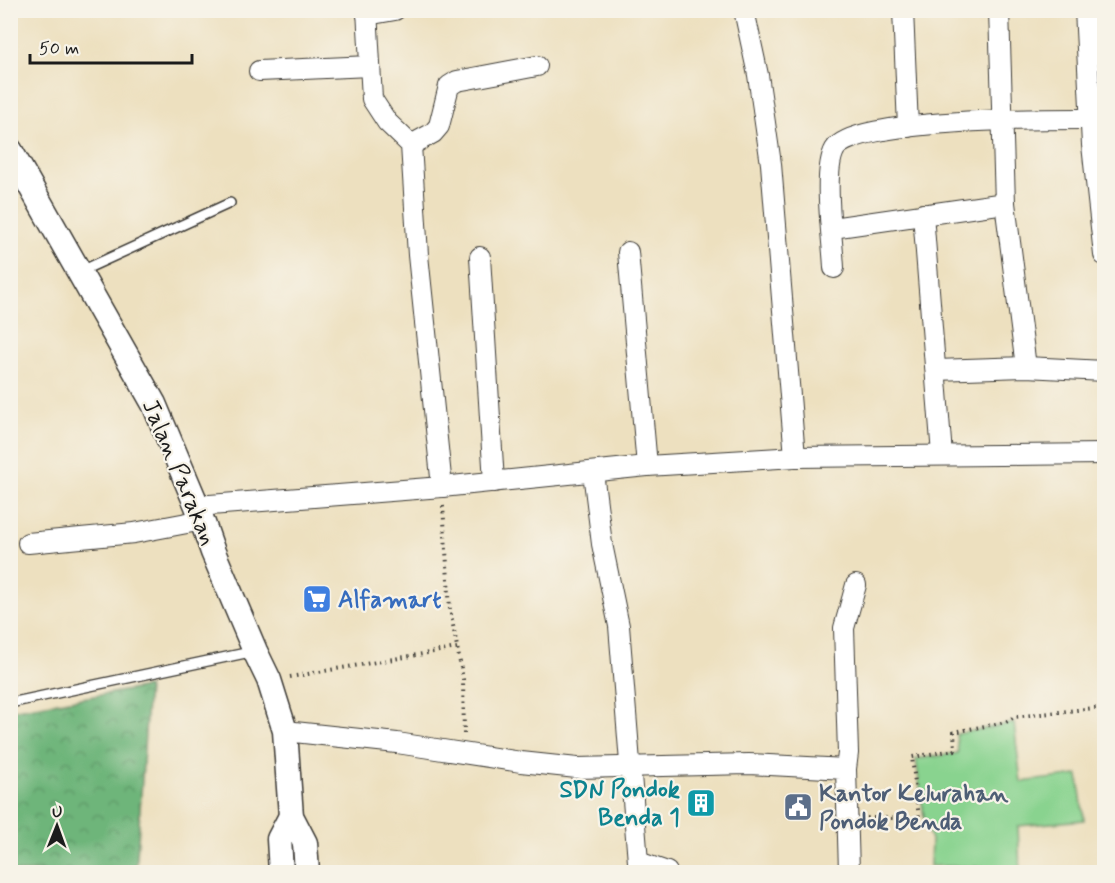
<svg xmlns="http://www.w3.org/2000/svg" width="1115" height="883" font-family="Mynerve,sans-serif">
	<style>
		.grass { fill: #89d38f; stroke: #527856; stroke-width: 1.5 }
		.forest { fill: url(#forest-crowns); stroke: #45684b; stroke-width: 1.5 }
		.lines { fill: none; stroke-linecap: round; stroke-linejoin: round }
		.stream { stroke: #49b8c0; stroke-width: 7 }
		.service-casing { stroke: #3b3934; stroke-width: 12 }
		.minor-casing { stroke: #3b3934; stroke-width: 22 }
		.tertiary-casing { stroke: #3b3934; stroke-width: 27 }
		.path { stroke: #3b3934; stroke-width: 4; stroke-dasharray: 1.5 4.5; stroke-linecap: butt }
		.service { stroke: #fff; stroke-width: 9 }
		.minor { stroke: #fff; stroke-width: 20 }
		.tertiary { stroke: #fff; stroke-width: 24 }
		.labels { text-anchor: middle; stroke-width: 4.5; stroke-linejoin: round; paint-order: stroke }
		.street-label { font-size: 24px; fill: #1c1c1c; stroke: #f7f3e8 }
		.shop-label { font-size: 24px; font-weight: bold; fill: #366cbe; stroke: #f7f3e8; text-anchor: start }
		.culture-label { font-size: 24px; font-weight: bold; fill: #0d838f; stroke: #f7f3e8; text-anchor: end }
		.service-label { font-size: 24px; font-weight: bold; fill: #4e5e75; stroke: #f7f3e8; text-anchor: start }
	</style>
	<defs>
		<pattern id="forest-crowns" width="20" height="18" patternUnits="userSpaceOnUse" patternTransform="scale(1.5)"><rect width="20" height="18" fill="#6eb57a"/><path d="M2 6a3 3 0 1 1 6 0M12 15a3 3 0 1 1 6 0" fill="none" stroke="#5a9263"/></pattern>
	</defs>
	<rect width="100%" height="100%" fill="#f7f3e8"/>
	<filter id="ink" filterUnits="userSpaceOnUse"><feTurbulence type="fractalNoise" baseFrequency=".0167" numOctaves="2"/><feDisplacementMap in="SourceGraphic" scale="12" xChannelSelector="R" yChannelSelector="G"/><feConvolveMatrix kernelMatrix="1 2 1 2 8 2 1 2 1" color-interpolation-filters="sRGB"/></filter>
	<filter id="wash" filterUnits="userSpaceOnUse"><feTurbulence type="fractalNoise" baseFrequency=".008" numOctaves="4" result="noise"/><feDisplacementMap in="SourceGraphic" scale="24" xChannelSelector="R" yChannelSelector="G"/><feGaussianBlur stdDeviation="1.35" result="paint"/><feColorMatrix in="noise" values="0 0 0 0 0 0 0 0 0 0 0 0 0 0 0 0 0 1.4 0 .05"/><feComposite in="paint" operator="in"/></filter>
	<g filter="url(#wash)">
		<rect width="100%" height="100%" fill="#ede0bf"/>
		<path class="grass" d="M1014,723L1021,782L1078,775L1084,820L1018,826L1020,872H984V867L930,866L931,840L924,817L916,759L958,753L956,734Z"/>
		<path class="forest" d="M148,687L136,872H11V710Z"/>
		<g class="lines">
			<path class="stream" d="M1098,10L1101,125"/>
		</g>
	</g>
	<g filter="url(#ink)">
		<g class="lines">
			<g class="service-casing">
				<g id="service">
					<path d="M79,272L230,203"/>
					<path d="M10,703L255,651"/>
				</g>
			</g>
			<g class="minor-casing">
				<g id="minor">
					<path d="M367,10L372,99L387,122L411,145L418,255L442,487"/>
					<path d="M744,10L758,75L771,164L795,457"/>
					<path d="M903,10L908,127"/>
					<path d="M999,10L1005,203L1026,367"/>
					<path d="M1085,10L1092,145L1104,255"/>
					<path d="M367,15L395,10"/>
					<path d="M259,71L370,66"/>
					<path d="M411,145L433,133L439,126L449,86L457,81L537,66"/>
					<path d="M923,214L942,455"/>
					<path d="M832,228L1005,203"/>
					<path d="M628,252L647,466"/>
					<path d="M480,257L494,482"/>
					<path d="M834,268C833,241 822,171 835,149C854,118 1050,119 1091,119"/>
					<path d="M936,370L1026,367L1104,371"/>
					<path d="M593,472L602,544L619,626L638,862L667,872"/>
					<path d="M197,506L442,487L647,466L795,457L1104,454"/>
					<path d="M28,543L134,533L203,520"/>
					<path d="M285,731L397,743L521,762L577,768L749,764L846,769L849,872"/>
					<path d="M846,769L848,753L844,628L856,585"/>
				</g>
			</g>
			<g class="tertiary-casing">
				<g id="tertiary">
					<path d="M10,150L154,404L197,506L213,552L255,651L269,680L285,731L291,816L305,843L307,872"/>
					<path d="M281,872L279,839L291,816"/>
				</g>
			</g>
			<g class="path">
				<path d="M443,506L450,609L463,679L464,734"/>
				<path d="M290,677L457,648"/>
				<path d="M867,818H919L912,757L955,750L954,732L1006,722L1014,717L1104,707"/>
			</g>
			<use href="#service" class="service"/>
			<use href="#minor" class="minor"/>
			<use href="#tertiary" class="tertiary"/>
		</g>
	</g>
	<defs>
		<g id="supermarket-square" transform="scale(1.5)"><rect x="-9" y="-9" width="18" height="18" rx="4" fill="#3f7fe0" stroke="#f7f3e8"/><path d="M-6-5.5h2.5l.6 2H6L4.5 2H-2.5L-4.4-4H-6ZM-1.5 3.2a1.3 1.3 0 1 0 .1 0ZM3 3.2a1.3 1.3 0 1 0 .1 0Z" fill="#fff"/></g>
		<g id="building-square" transform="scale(1.5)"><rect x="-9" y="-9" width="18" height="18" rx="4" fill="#0f9aa8" stroke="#f7f3e8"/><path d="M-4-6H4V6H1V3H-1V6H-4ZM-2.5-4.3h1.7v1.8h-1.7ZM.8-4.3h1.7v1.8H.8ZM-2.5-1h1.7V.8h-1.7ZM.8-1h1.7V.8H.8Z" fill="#fff"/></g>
		<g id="civic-square" transform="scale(1.5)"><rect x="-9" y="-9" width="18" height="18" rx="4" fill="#5c6f8a" stroke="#f7f3e8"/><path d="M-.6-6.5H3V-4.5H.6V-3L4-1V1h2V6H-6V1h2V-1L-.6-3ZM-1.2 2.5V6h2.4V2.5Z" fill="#fff"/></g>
	</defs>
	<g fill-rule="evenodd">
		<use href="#supermarket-square" x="317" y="599"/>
		<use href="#building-square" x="701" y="803"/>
		<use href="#civic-square" x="798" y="807"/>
	</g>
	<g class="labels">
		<g class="street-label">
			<text transform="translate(180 472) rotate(67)" y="8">Jalan Parakan</text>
		</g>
		<g class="shop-label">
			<text x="338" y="607">Alfamart</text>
		</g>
		<g class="culture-label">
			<text x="680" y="797">SDN Pondok<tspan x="680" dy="28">Benda 1</tspan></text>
		</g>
		<g class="service-label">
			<text x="819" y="801">Kantor Kelurahan<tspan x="819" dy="28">Pondok Benda</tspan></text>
		</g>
	</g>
	<rect width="1115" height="883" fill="none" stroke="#f7f3e8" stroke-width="36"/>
	<g transform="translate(57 826) rotate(1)" stroke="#f7f3e8" stroke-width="4.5" paint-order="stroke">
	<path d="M0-4.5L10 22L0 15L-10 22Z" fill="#1c1c1c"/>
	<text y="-9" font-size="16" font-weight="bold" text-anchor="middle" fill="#1c1c1c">U</text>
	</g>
	<path d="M30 54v9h162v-9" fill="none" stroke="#1c1c1c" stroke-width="3"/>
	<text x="39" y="54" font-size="18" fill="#1c1c1c" stroke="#f7f3e8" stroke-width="4.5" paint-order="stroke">50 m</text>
</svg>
